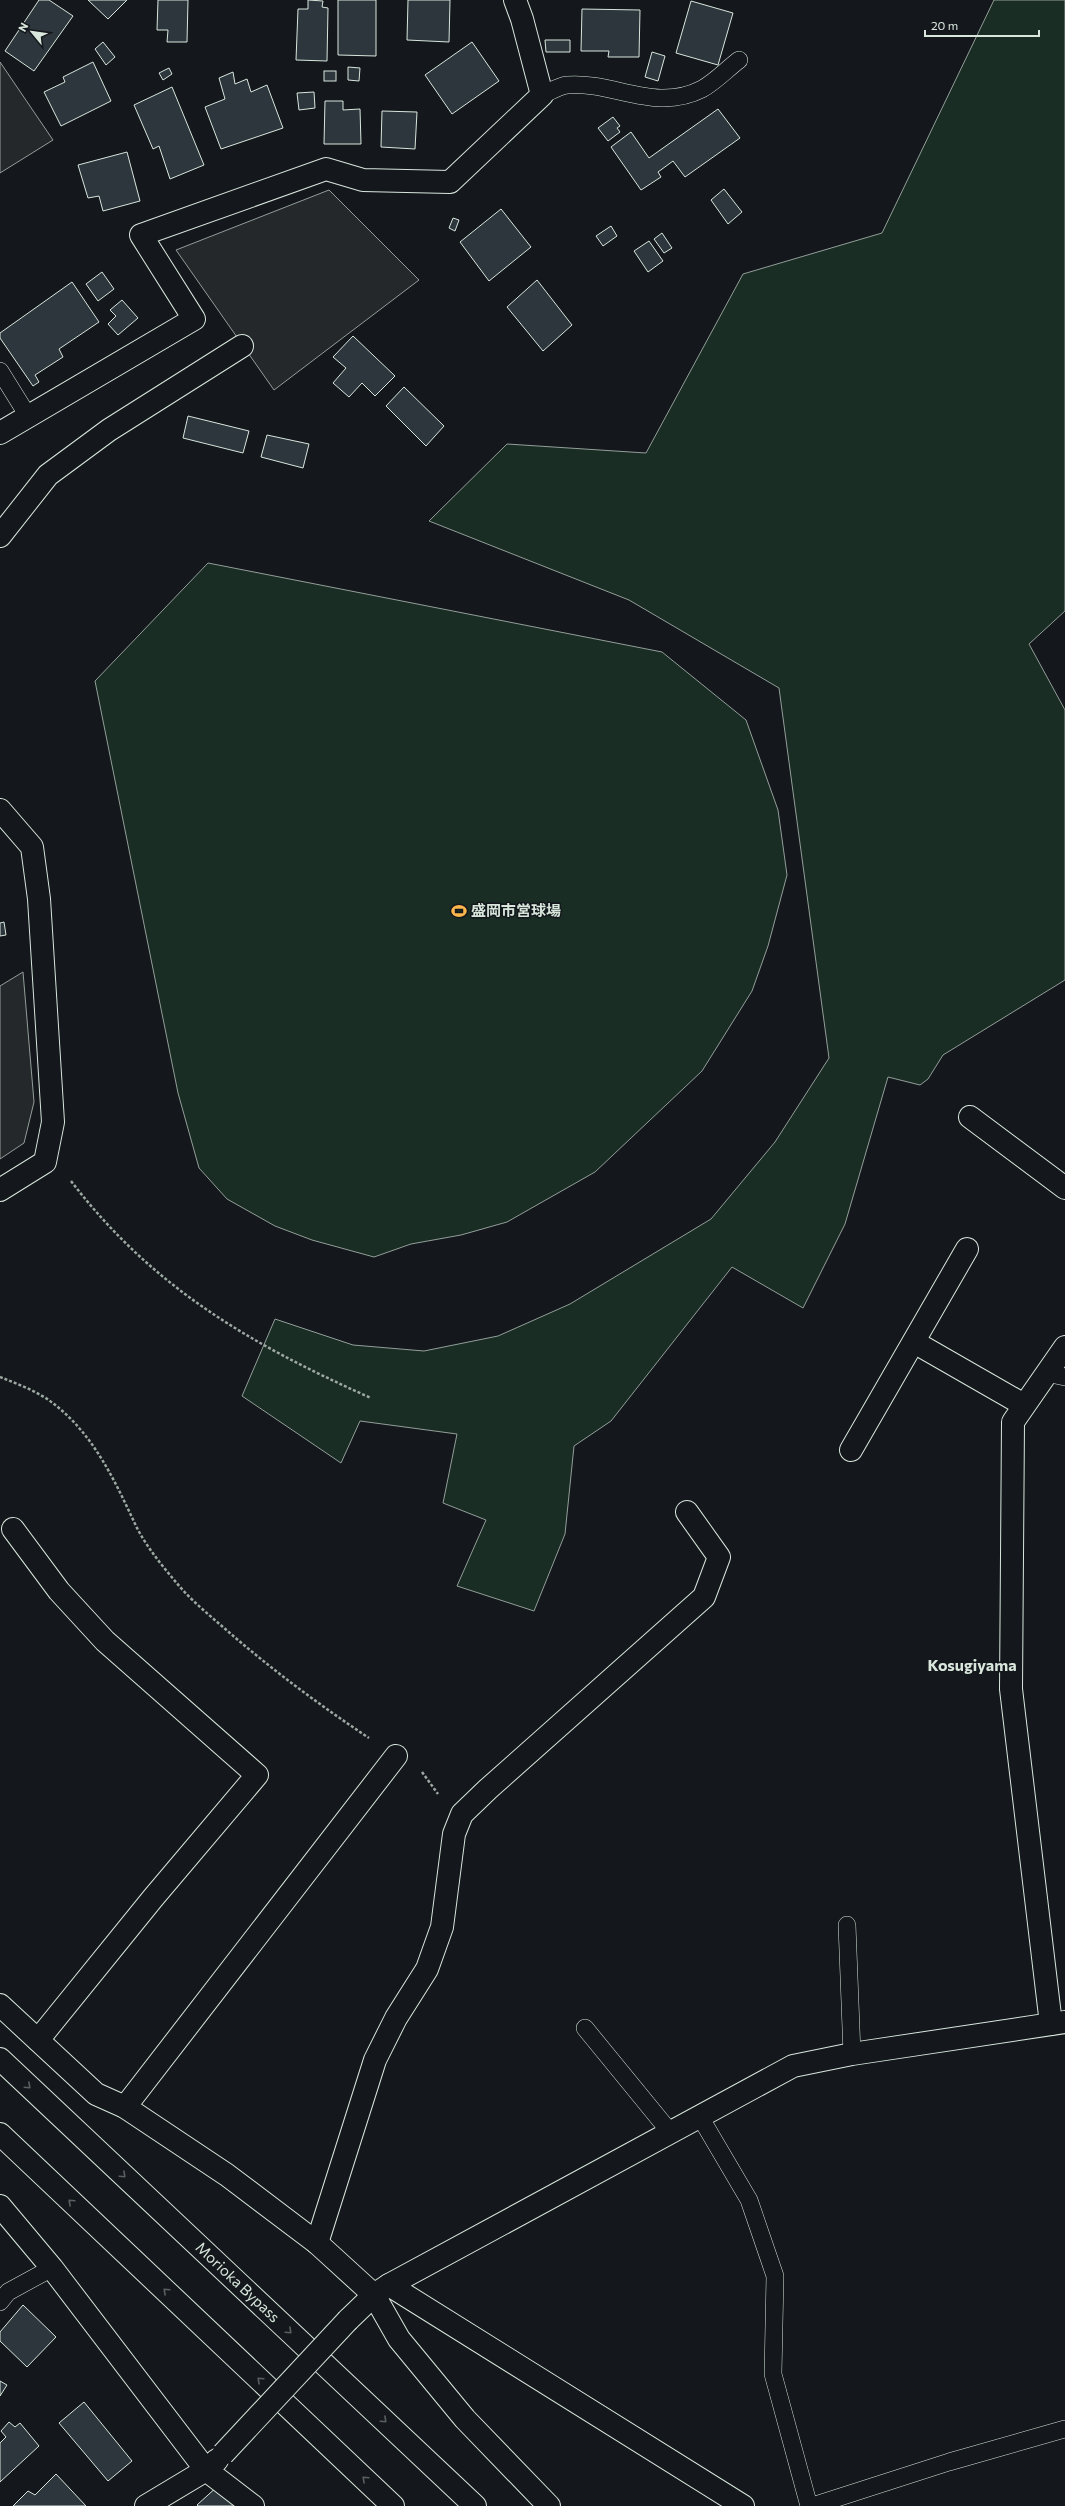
<svg xmlns="http://www.w3.org/2000/svg" width="1065" height="2506" font-family="Commissioner,'Noto Sans JP',sans-serif">
	<style>
		.green { fill: #1a2d24; stroke: #939e99 }
		.parking { fill: #24282b; stroke: #939e99 }
		.building { fill: #2c363c; stroke: #d8e6dc }
		.lines { fill: none; stroke-linecap: round; stroke-linejoin: round }
		.service-casing { stroke: #d8e6dc; stroke-width: 18 }
		.minor-casing { stroke: #d8e6dc; stroke-width: 24 }
		.trunk-casing { stroke: #d8e6dc; stroke-width: 24 }
		.path { stroke: #9da8a2; stroke-width: 2.5; stroke-dasharray: 3 2; stroke-linecap: butt }
		.service { stroke: #14181c; stroke-width: 17 }
		.minor { stroke: #14181c; stroke-width: 22 }
		.trunk { stroke: #14181c; stroke-width: 22 }
		.minor-bridge-casing { stroke: #d8e6dc; stroke-width: 24; stroke-linecap: butt }
		.minor-bridge { stroke: #14181c; stroke-width: 22 }
		.oneway { stroke: #59605f }
		.labels { text-anchor: middle; stroke-width: 3; stroke-linejoin: round; paint-order: stroke }
		.poi-label { font-size: 15px; font-weight: bold; fill: #d8e6dc; stroke: #14181c; text-anchor: start }
		.street-label { font-size: 15px; fill: #d8e6dc; stroke: #14181c }
		.neighbourhood-label { font-size: 16px; font-weight: bold; fill: #d8e6dc; stroke: #14181c }
	</style>
	<rect width="100%" height="100%" fill="#14181c"/>
	<g class="green">
		<path d="M994,0H1065V611L1029,644L1065,710V980L943,1055L928,1079L920,1085L888,1077L845,1224L803,1308L732,1267L611,1421L574,1446L565,1534L534,1611L457,1586L486,1520L443,1503L457,1434L360,1421L341,1463L242,1396L275,1319L353,1345L424,1351L498,1336L570,1304L711,1219L775,1142L829,1058L779,688L629,600L429,521L507,444L646,453L743,274L882,233Z"/>
		<path d="M208,563L662,652L746,720L778,810L787,875L768,946L752,991L702,1071L595,1172L507,1222L461,1235L411,1244L374,1257L312,1240L275,1226L227,1199L199,1168L178,1093L95,681Z"/>
	</g>
	<g class="parking">
		<path d="M0,62L53,140L0,173Z"/>
		<path d="M329,190L419,280L274,390L176,250Z"/>
		<path d="M23,972L34,1102L24,1143L0,1159V986Z"/>
	</g>
	<g class="building">
		<path d="M39,0H49L73,16L34,71L5,51Z"/>
		<path d="M88,0H127L108,19Z"/>
		<path d="M158,0H188L187,42H167L168,30H157Z"/>
		<path d="M308,0L323,1L322,7L328,8L327,61L296,60L298,9H308Z"/>
		<path d="M338,0H376V56L338,55Z"/>
		<path d="M408,0H450L449,42L407,40Z"/>
		<path d="M691,1L733,13L718,65L676,53Z"/>
		<path d="M582,9L640,10L639,57H608L609,51H581Z"/>
		<path d="M545,40H570V52H546Z"/>
		<path d="M103,42L115,57L106,65L95,49Z"/>
		<path d="M472,42L499,81L452,114L425,75Z"/>
		<path d="M652,52L665,56L658,81L645,77Z"/>
		<path d="M93,62L111,101L61,126L44,92L65,82L63,77Z"/>
		<path d="M348,67L360,68L359,81L348,80Z"/>
		<path d="M169,68L172,74L163,80L159,73Z"/>
		<rect x="324" y="71" width="12" height="10"/>
		<path d="M233,72L235,84L247,79L251,92L267,85L283,128L221,149L205,107L225,99L219,78Z"/>
		<path d="M172,87L204,165L170,179L159,146L153,149L134,105Z"/>
		<path d="M314,92L315,108L299,110L297,93Z"/>
		<path d="M325,101H343V110L360,109L361,144H324Z"/>
		<path d="M718,109L740,138L685,177L673,161L658,172L661,177L641,190L611,147L631,132L649,158Z"/>
		<path d="M382,111L417,112L415,149L381,147Z"/>
		<path d="M613,117L620,126L617,128L620,132L608,141L598,128Z"/>
		<path d="M127,152L140,201L103,211L99,196L88,198L78,165Z"/>
		<path d="M724,189L742,212L728,224L711,200Z"/>
		<path d="M501,209L531,247L489,281L460,242Z"/>
		<path d="M453,218L459,220L455,231L449,228Z"/>
		<path d="M611,226L617,236L603,246L596,236Z"/>
		<path d="M662,233L672,248L664,253L654,239Z"/>
		<path d="M649,241L663,261L648,272L634,251Z"/>
		<path d="M102,272L114,289L98,301L86,284Z"/>
		<path d="M537,280L572,325L543,351L507,307Z"/>
		<path d="M72,282L99,322L59,349L63,357L35,375L39,382L33,386L0,338V333Z"/>
		<path d="M122,300L138,318L118,335L108,324L116,316L110,310Z"/>
		<path d="M353,336L395,376L375,396L362,383L349,397L333,383L346,368L333,357Z"/>
		<path d="M404,387L444,426L426,446L386,406Z"/>
		<path d="M188,416L249,431L243,453L183,438Z"/>
		<path d="M267,435L309,444L303,468L261,457Z"/>
		<path d="M4,922L6,935L0,936V923Z"/>
		<path d="M23,2305L56,2337L27,2367L0,2341V2332Z"/>
		<path d="M0,2381L7,2385L0,2396Z"/>
		<path d="M84,2402L132,2461L108,2481L59,2423Z"/>
		<path d="M9,2422L15,2427L20,2423L39,2446L0,2482V2443L6,2437L1,2431Z"/>
		<path d="M56,2474L86,2506H13L28,2491L35,2495Z"/>
		<path d="M219,2485L237,2506H198L197,2505Z"/>
	</g>
	<g class="lines">
		<g class="service-casing">
			<g id="service">
				<path d="M542,95C549,92 559,86 567,85C614,81 655,113 702,89C715,82 727,69 739,60"/>
				<path d="M0,371L28,416"/>
				<path d="M1046,1373L1065,1377"/>
				<path d="M847,1925L852,2054"/>
				<path d="M585,2028L670,2132"/>
				<path d="M699,2115L749,2200L775,2276L773,2374L809,2506"/>
				<path d="M0,2302L8,2292L52,2268"/>
				<path d="M812,2506L949,2462L1065,2429"/>
			</g>
		</g>
		<g class="minor-casing">
			<g id="minor">
				<path d="M0,433L194,319L141,235L326,169L363,180L450,182L542,95L522,19L515,0"/>
				<path d="M0,536L48,475L109,430L242,346"/>
				<path d="M0,810L32,847L39,899L53,1122L45,1162L0,1190"/>
				<path d="M970,1117L1065,1188"/>
				<path d="M914,1342L1024,1405"/>
				<path d="M851,1450L967,1249"/>
				<path d="M13,1529L59,1591L105,1641L257,1775L153,1898L38,2040"/>
				<path d="M0,2005L96,2094L125,2107L227,2175L317,2243L374,2295L399,2339L465,2419L549,2506"/>
				<path d="M1051,2024L1011,1689L1013,1422L1065,1347"/>
				<path d="M125,2107L396,1756"/>
				<path d="M0,2206L52,2268L206,2470L253,2506"/>
				<path d="M317,2243L375,2060L396,2018L427,1969L442,1927L454,1834L462,1814L488,1789L704,1597L719,1557L687,1512"/>
				<path d="M389,2285L743,2506"/>
				<path d="M348,2320L374,2295L389,2285L793,2066L852,2054L1065,2022"/>
				<path d="M146,2506L206,2470L217,2460"/>
			</g>
		</g>
		<g class="trunk-casing">
			<g id="trunk">
				<path id="s1" d="M0,2059L475,2506"/>
				<path d="M0,2134L393,2506"/>
			</g>
		</g>
		<g class="path">
			<path d="M71,1181C153,1288 250,1344 371,1398"/>
			<path d="M0,1377C18,1384 39,1392 54,1404C94,1435 115,1481 136,1526C147,1548 164,1568 180,1587C195,1604 214,1619 231,1634C275,1672 321,1706 369,1738"/>
			<path d="M422,1772L438,1794"/>
		</g>
		<use href="#service" class="service"/>
		<use href="#minor" class="minor"/>
		<use href="#trunk" class="trunk"/>
		<g class="minor-bridge-casing">
			<path id="minor-bridge" d="M223,2454L348,2320"/>
		</g>
		<use href="#minor-bridge" class="minor-bridge"/>
	</g>
	<defs><path id="oneway-chevron" d="M-2-3.5L2.5 0L-2 3.5" fill="none" stroke-width="1.6" stroke-linecap="round" stroke-linejoin="round"/></defs>
	<g class="oneway">
		<use href="#oneway-chevron" transform="translate(28 2086) rotate(43)"/>
		<use href="#oneway-chevron" transform="translate(123 2175) rotate(43)"/>
		<use href="#oneway-chevron" transform="translate(71 2202) rotate(-137)"/>
		<use href="#oneway-chevron" transform="translate(166 2291) rotate(-137)"/>
		<use href="#oneway-chevron" transform="translate(289 2331) rotate(43)"/>
		<use href="#oneway-chevron" transform="translate(260 2380) rotate(-137)"/>
		<use href="#oneway-chevron" transform="translate(384 2420) rotate(43)"/>
		<use href="#oneway-chevron" transform="translate(365 2479) rotate(-137)"/>
	</g>
	<defs>
		<g id="stadium-bare" transform="scale(1.2)"><path d="M0-5a6.5 5 0 1 0 0 10a6.5 5 0 1 0 0-10ZM-3.5-1.8h7v3.6h-7Z" fill="#ffb74d" stroke="#14181c" stroke-width="2.5" paint-order="stroke"/></g>
	</defs>
	<g fill-rule="evenodd">
		<use href="#stadium-bare" x="459" y="911"/>
	</g>
	<g class="labels">
		<g class="poi-label">
			<text x="471" y="916">盛岡市営球場</text>
		</g>
		<g class="street-label">
			<text dy="5" stroke="none"><textPath href="#s1" startOffset="326">Morioka Bypass</textPath></text>
		</g>
		<g class="neighbourhood-label">
			<text x="972" y="1671">Kosugiyama</text>
		</g>
	</g>
	<g transform="translate(32 32) rotate(299)" stroke="#14181c" stroke-width="3" paint-order="stroke">
	<path d="M0-3L7 15L0 10L-7 15Z" fill="#d8e6dc"/>
	<text y="-6" font-size="11" font-weight="bold" text-anchor="middle" fill="#d8e6dc">N</text>
	</g>
	<path d="M925 30v6h114v-6" fill="none" stroke="#d8e6dc" stroke-width="2"/>
	<text x="931" y="30" font-size="12" fill="#d8e6dc" stroke="#14181c" stroke-width="3" paint-order="stroke">20 m</text>
</svg>
